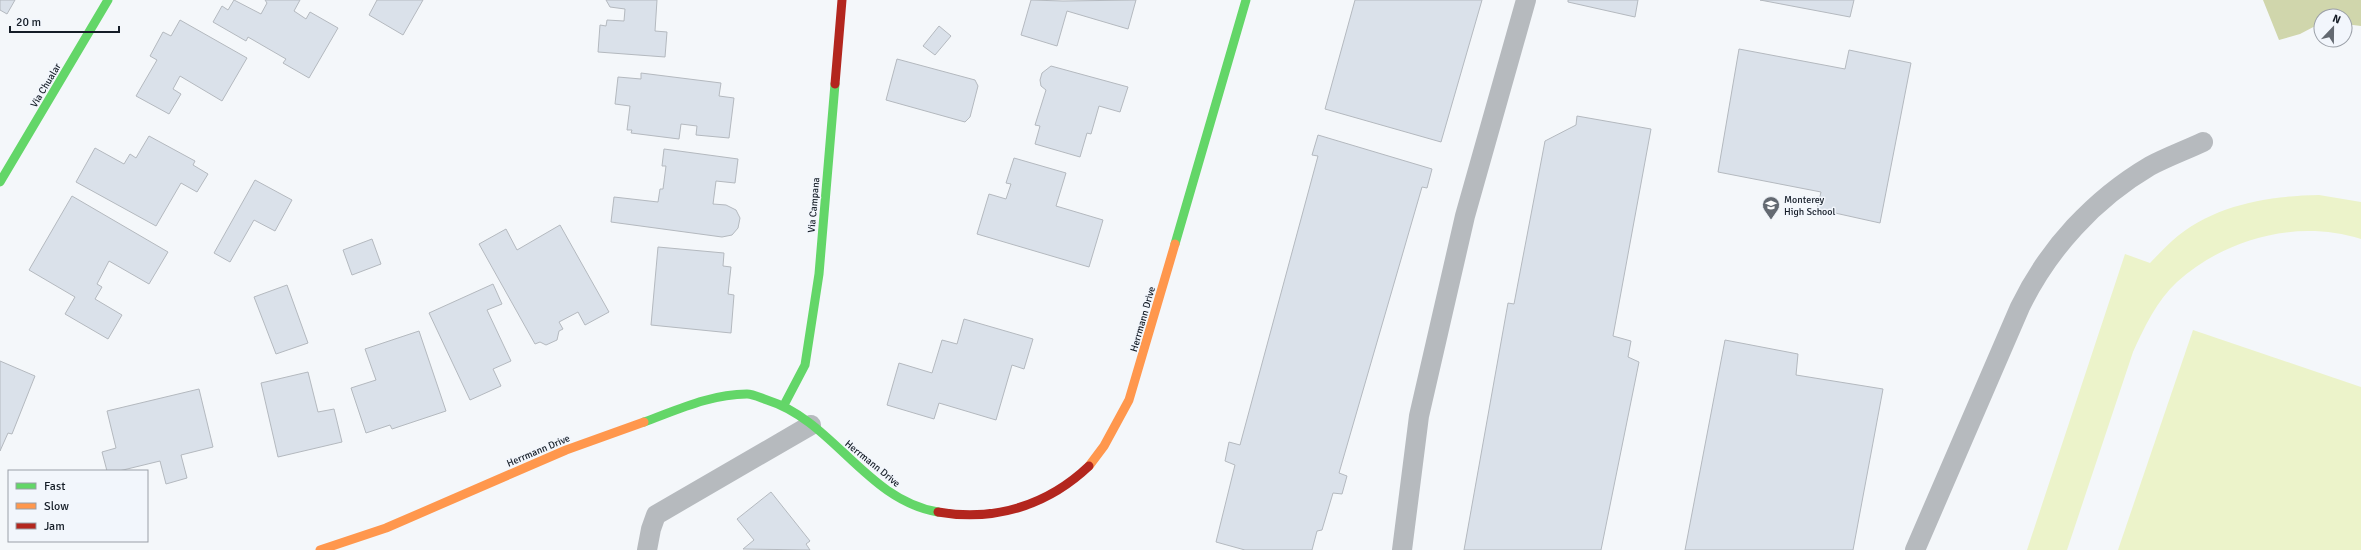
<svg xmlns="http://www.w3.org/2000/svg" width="2361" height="550" font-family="Signika,sans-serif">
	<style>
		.green { fill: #ecf3ca }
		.forest { fill: #d0d6ac }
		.building { fill: #dae1ea; stroke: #b4b9bf }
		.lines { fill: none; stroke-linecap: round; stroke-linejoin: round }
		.lane { stroke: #b6babe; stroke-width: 20 }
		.fast { stroke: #63d668; stroke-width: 9 }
		.slow { stroke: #ff974d; stroke-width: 9 }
		.jam { stroke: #b3261e; stroke-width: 9 }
		.labels { text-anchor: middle; stroke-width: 3; stroke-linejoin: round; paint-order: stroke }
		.street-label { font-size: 10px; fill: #151d27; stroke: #f2f6fc }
		.poi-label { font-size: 10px; fill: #151d27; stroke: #f2f6fc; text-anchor: start }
	</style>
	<rect width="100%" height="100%" fill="#f4f7fa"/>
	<g class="green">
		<path d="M2319,195L2361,202V239C2297,219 2226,238 2177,282C2157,300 2144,328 2133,352L2067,550H2027L2125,254L2150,263C2157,256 2164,248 2172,241C2212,205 2267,196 2319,195Z"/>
		<path d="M2193,330L2361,387V550H2118Z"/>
	</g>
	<path class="forest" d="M2263,0H2361V26L2345,24V16H2321V23L2300,34L2279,40Z"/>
	<g class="building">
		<path d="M0,0H15L7,14L0,10Z"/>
		<path d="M234,0L261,14L267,3L265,0H300L294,11L306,19L310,12L338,28L309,78L283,63L286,59L248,37L246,41L213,22L222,6L228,10Z"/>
		<path d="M377,0H423L403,35L369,15Z"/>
		<path d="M606,0H657L655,31L667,32L665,57L598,52L600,25L606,26L607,20L624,21L625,9L610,7Z"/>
		<path d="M1031,0L1063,1L1136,0L1128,29L1067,11L1057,46L1021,35Z"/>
		<path d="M1355,0H1482L1441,142L1325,109Z"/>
		<path d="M1568,0H1638L1635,17L1568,2Z"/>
		<path d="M1760,0H1854L1850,17Z"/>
		<path d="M180,20L247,58L222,101L180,76L173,89L181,94L169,114L136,96L157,60L150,56L163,32L171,36Z"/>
		<path d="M939,26L951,36L935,55L923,46Z"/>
		<path d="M1739,49L1845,69L1849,50L1911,63L1880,223L1817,209L1821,192L1718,172Z"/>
		<path d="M897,59L975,80L978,86L970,117L965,122L886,100Z"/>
		<path d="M1051,66L1128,87L1120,112L1099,106L1091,134L1087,133L1080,157L1035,144L1040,126L1035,125L1046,90L1041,86L1040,80L1042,73Z"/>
		<path d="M641,73L721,83L719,96L734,98L729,138L696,135L697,126L681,124L679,139L631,133L632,130H627L630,106L615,104L618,77L641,79Z"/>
		<path d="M1577,116L1651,129L1613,336L1631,341L1628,357L1639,362L1601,550H1464L1508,303L1514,304L1545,141L1576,125Z"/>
		<path d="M1318,135L1432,169L1427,188L1422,187L1339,473L1347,476L1342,494L1333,493L1322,530L1317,531L1312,550H1245L1216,542L1235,465L1225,461L1229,442L1240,445L1318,156L1312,155Z"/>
		<path d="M149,136L195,161L193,165L208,174L197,192L181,183L156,226L76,182L95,148L124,164L130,154L136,158Z"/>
		<path d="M664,149L738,159L735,183L716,181L713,204L726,205L736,210L740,218L738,228L732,235L722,237L611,222L614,197L658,202L660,189H663L666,166H662Z"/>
		<path d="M1014,158L1066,173L1056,206L1103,220L1089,267L977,234L989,194L1006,199L1011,184L1006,183Z"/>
		<path d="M255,180L292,200L275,231L254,220L230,262L214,253Z"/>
		<path d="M72,196L168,252L149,284L109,261L97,284L102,287L95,299L122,315L108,339L65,314L75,297L29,270Z"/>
		<path d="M560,225L609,312L585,325L578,312L559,322L563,329L559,331L557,340L546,345L540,342L535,344L479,244L506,229L517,250Z"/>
		<path d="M372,239L381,264L352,275L343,250Z"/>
		<path d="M658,247L724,253L723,266L731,267L728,294L734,295L731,333L651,325Z"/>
		<path d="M493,284L502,304L487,310L511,361L493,369L501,386L470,400L429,313Z"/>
		<path d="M287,285L308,343L276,354L254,297Z"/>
		<path d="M964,319L1033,339L1024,369L1012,365L996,420L939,403L934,419L887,405L899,363L932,373L942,340L957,344Z"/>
		<path d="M419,331L446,411L392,429L390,425L366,433L351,388L376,380L365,349Z"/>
		<path d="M1725,340L1798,354L1796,375L1883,389L1853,550H1685Z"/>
		<path d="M0,361L35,376L12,434L8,433L0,451Z"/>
		<path d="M308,372L318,412L334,409L342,442L278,457L261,383Z"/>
		<path d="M199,389L213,447L181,455L187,478L166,484L160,461L119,471H107L102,452L116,448L107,411Z"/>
		<path d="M771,492L810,541L806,544L810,550L743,549L754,540L737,519Z"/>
	</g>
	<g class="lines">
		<g class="lane">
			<path d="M647,550L651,529L656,515L811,425"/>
			<path d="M1402,550L1419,416L1465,216L1526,0"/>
			<path d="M1915,550L2020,307C2048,249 2094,199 2150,166C2167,157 2186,150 2203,142"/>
		</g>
		<g class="fast">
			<path d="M0,182L108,0"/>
			<path d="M1175,244L1246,0"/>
			<path d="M784,405L805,365L819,274L835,84"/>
			<path d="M644,422C677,410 711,394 747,394C753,394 761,398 767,400C834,421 866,500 938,512"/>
		</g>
		<g class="slow">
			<path d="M1089,466L1104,446L1129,400L1175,244"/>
			<path d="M320,550L386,528L566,450L644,422"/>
		</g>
		<g class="jam">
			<path d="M835,84L842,0"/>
			<path d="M938,512C995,522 1048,505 1089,466"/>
		</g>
	</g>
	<defs>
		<g id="school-pin" transform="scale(0.9)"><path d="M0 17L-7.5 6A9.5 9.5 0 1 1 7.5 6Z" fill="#636971" stroke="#f2f6fc"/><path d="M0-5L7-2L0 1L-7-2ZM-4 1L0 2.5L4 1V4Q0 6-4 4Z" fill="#fff"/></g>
	</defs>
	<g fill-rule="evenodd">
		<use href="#school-pin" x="1771" y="205"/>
	</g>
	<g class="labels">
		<g class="street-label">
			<text transform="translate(45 85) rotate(-59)" y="4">Via Chualar</text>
			<text transform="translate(813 205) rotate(-85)" y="4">Via Campana</text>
			<text transform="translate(1142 319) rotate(-74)" y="4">Herrmann Drive</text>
			<text transform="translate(538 450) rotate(-23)" y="4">Herrmann Drive</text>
			<text transform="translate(873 463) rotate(39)" y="4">Herrmann Drive</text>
		</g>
		<g class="poi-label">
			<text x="1784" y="203">Monterey<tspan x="1784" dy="12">High School</tspan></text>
		</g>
	</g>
	<rect x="8" y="470" width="140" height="72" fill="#f2f6fc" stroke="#9a9fa7"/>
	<rect x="16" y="483" width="20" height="6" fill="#63d668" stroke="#9a9fa7"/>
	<text x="44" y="490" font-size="12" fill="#151d27">Fast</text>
	<rect x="16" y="503" width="20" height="6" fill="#ff974d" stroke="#9a9fa7"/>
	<text x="44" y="510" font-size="12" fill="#151d27">Slow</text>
	<rect x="16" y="523" width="20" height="6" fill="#b3261e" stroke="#9a9fa7"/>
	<text x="44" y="530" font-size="12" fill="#151d27">Jam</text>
	<g transform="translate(2333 28) rotate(22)"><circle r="19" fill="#f2f6fc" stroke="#9a9fa7"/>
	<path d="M0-3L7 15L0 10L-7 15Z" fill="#636971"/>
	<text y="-6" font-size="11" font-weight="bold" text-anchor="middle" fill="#151d27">N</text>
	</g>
	<path d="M10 26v6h109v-6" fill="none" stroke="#151d27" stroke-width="2"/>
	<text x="16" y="26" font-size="12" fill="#151d27" stroke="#f2f6fc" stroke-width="3" paint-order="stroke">20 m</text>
</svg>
